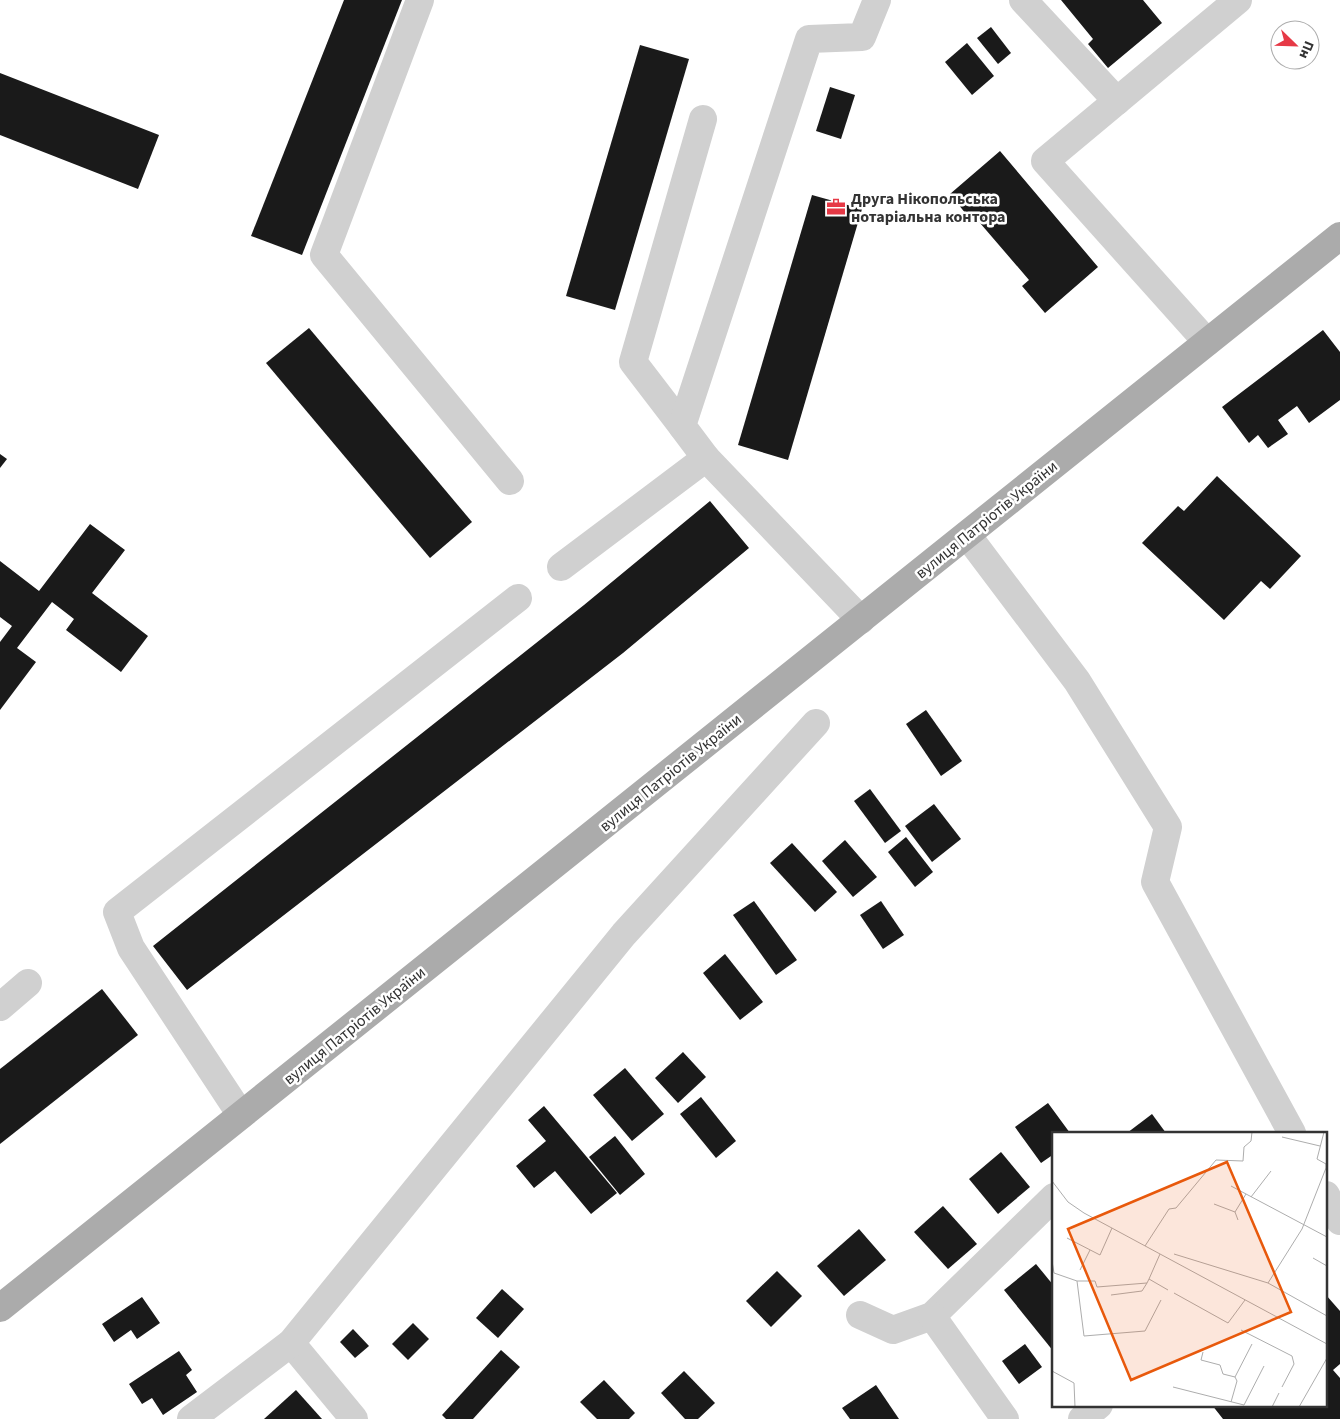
<svg xmlns="http://www.w3.org/2000/svg" width="1340" height="1419" font-family="'Source Sans 3',sans-serif">
	<style>
		.building { fill: #1a1a1a }
		.lines { fill: none; stroke-linecap: round; stroke-linejoin: round }
		.minor { stroke: #d0d0d0; stroke-width: 28 }
		.major { stroke: #ababab; stroke-width: 28 }
		.labels { text-anchor: middle; stroke-width: 5; stroke-linejoin: round; paint-order: stroke }
		.poi-label { font-size: 16px; font-weight: bold; fill: #333; stroke: #fff; text-anchor: start }
		.street-label { font-size: 16px; fill: #333; stroke: #fff }
		.inset-road { fill: none; stroke: #adadad; stroke-width: 1 }
		.view { fill: #e8590c; fill-opacity: 0.15; stroke: #e8590c; stroke-width: 2.5 }
		.inset-edge { fill: none; stroke: #333; stroke-width: 2.5 }
	</style>
	<rect width="100%" height="100%" fill="#fff"/>
	<g class="building">
		<path d="M344,0H402L302,255L251,236Z"/>
		<path d="M1061,0H1143L1162,23L1108,68L1088,44L1093,39Z"/>
		<path d="M991,27L1011,53L998,64L977,38Z"/>
		<path d="M967,43L994,76L972,95L945,62Z"/>
		<path d="M640,45L689,59L615,310L566,296Z"/>
		<path d="M0,73L159,135L138,189L0,135Z"/>
		<path d="M830,87L855,95L841,139L816,131Z"/>
		<path d="M1000,151L1098,267L1045,313L1022,286L1029,280L974,216L970,219L950,194Z"/>
		<path d="M812,195L862,209L788,460L738,445Z"/>
		<path d="M309,328L472,522L430,558L266,363Z"/>
		<path d="M1323,330L1340,352V400L1309,423L1297,406L1278,420L1288,434L1268,448L1258,435L1249,443L1222,407Z"/>
		<path d="M0,454L7,459L0,468Z"/>
		<path d="M1217,476L1301,556L1270,589L1261,581L1224,620L1142,543L1178,506L1184,511Z"/>
		<path d="M710,501L749,548L623,653L187,990L153,946L584,605Z"/>
		<path d="M90,524L125,550L92,593L148,636L121,672L66,630L74,619L52,602L17,648L36,662L0,710V642L12,626L0,617V561L39,591Z"/>
		<path d="M926,710L962,761L941,776L906,724Z"/>
		<path d="M870,789L901,831L885,843L854,801Z"/>
		<path d="M934,804L961,839L932,862L905,826Z"/>
		<path d="M906,837L933,872L915,887L888,852Z"/>
		<path d="M845,840L877,877L853,897L822,861Z"/>
		<path d="M792,843L837,892L815,912L770,863Z"/>
		<path d="M754,901L797,960L776,975L733,915Z"/>
		<path d="M881,901L904,935L883,949L860,915Z"/>
		<path d="M725,954L763,1002L740,1020L703,973Z"/>
		<path d="M102,989L138,1035L0,1144V1069Z"/>
		<path d="M683,1052L706,1077L678,1103L655,1078Z"/>
		<path d="M625,1068L664,1114L632,1141L593,1095Z"/>
		<path d="M701,1097L736,1141L716,1158L680,1114Z"/>
		<path d="M1048,1103L1070,1133H1054V1154L1041,1163L1015,1127Z"/>
		<path d="M544,1106L617,1193L591,1214L555,1171L534,1188L516,1166L546,1141L528,1120Z"/>
		<path d="M1152,1114L1166,1133H1127Z"/>
		<path d="M615,1136L645,1174L620,1195L589,1157Z"/>
		<path d="M1001,1152L1030,1187L998,1214L969,1179Z"/>
		<path d="M943,1206L977,1244L948,1269L914,1232Z"/>
		<path d="M859,1229L886,1260L844,1296L817,1266Z"/>
		<path d="M1036,1264L1054,1286V1352L1004,1290Z"/>
		<path d="M777,1271L802,1296L771,1327L746,1301Z"/>
		<path d="M502,1289L524,1309L498,1338L476,1318Z"/>
		<path d="M1326,1295L1340,1311V1364L1333,1370L1340,1378V1419H1223L1212,1405H1326Z"/>
		<path d="M142,1297L160,1323L137,1339L131,1330L114,1342L102,1324Z"/>
		<path d="M413,1323L429,1339L408,1360L392,1344Z"/>
		<path d="M353,1329L369,1346L355,1358L340,1342Z"/>
		<path d="M1025,1344L1042,1367L1019,1384L1002,1361Z"/>
		<path d="M501,1350L520,1367L473,1419H446L442,1415Z"/>
		<path d="M179,1351L192,1370L186,1375L197,1392L163,1415L152,1398L142,1404L129,1384Z"/>
		<path d="M684,1371L715,1403L698,1419H685L661,1393Z"/>
		<path d="M604,1380L635,1413L629,1419H597L580,1402Z"/>
		<path d="M876,1385L899,1419H850L842,1408Z"/>
		<path d="M296,1390L322,1419H264Z"/>
	</g>
	<g class="lines">
		<g class="minor">
			<path d="M420,0L324,255L510,481"/>
			<path d="M1023,0L1117,101"/>
			<path d="M1207,342L1045,161L1238,0"/>
			<path d="M682,426L633,362L703,119"/>
			<path d="M706,458L682,426L809,39L862,37L877,0"/>
			<path d="M967,535L1077,681L1168,827L1155,882L1292,1133"/>
			<path d="M561,567L706,458L861,620"/>
			<path d="M0,1007L28,983"/>
			<path d="M241,1115L131,948L117,912L518,598"/>
			<path d="M1326,1195L1340,1221"/>
			<path d="M860,1315L893,1330L932,1316L1054,1197"/>
			<path d="M932,1316L1005,1419"/>
			<path d="M291,1343L354,1419"/>
			<path d="M191,1419L291,1343L624,934L816,723"/>
			<path d="M1082,1419L1099,1405"/>
		</g>
		<path class="major" d="M0,1308L1340,236"/>
	</g>
	<defs>
		<g id="office-bare" transform="scale(1.5)"><path d="M-6-3h4V-5.5h4V-3h4V5H-6ZM-1-4.5V-3h2v-1.5ZM-6 0V1H6V0Z" fill="#e63946" stroke="#fff" stroke-width="2.5" paint-order="stroke"/></g>
	</defs>
	<g fill-rule="evenodd">
		<use href="#office-bare" x="836" y="207"/>
	</g>
	<g class="labels">
		<g class="poi-label">
			<text x="851" y="204">Друга Нікопольська<tspan x="851" dy="18">нотаріальна контора</tspan></text>
		</g>
		<g class="street-label">
			<text transform="translate(986 519) rotate(-39)" y="6">вулиця Патріотів України</text>
			<text transform="translate(670 772) rotate(-39)" y="6">вулиця Патріотів України</text>
			<text transform="translate(354 1025) rotate(-39)" y="6">вулиця Патріотів України</text>
		</g>
	</g>
	<g transform="translate(1052 1132)">
		<rect width="275" height="275" fill="#fff"/>
		<path class="inset-road" d="M230,5L268,14M0,49L16,70L32,81L275,212M179,54L275,105M199,65L219,39M162,72L183,80L186,88M183,80L194,62M15,106L48,123L60,96M93,114L117,77L124,76L164,28L191,29L192,15L199,9L200,0M108,122L97,147L116,158M122,122L216,151L275,184M261,126L275,134M0,129L2,141L25,149L32,204L93,199L109,168M28,138L38,118M25,149H43L45,155L95,151L97,147M216,151L250,97L274,36V32L265,27L272,0M122,161L176,191L193,168M59,163L90,159L95,151M189,198L240,224L242,232L230,255M151,220L149,228L168,233L171,242L183,245L185,249L179,270M0,239L22,251L23,275M183,245L200,212M121,255L192,273L212,234M220,275L227,261M247,275L275,226"/>
		<path class="view" d="M175,30L239,180L79,248L16,97Z"/>
		<rect width="275" height="275" class="inset-edge"/>
	</g>
	<g transform="translate(1295 45) rotate(113)"><circle r="24" fill="#ffffff" stroke="#adadad"/>
	<path d="M0-4L9 19L0 12L-9 19Z" fill="#e63946"/>
	<text y="-8" font-size="14" font-weight="bold" text-anchor="middle" fill="#333333">Пн</text>
	</g>
</svg>
